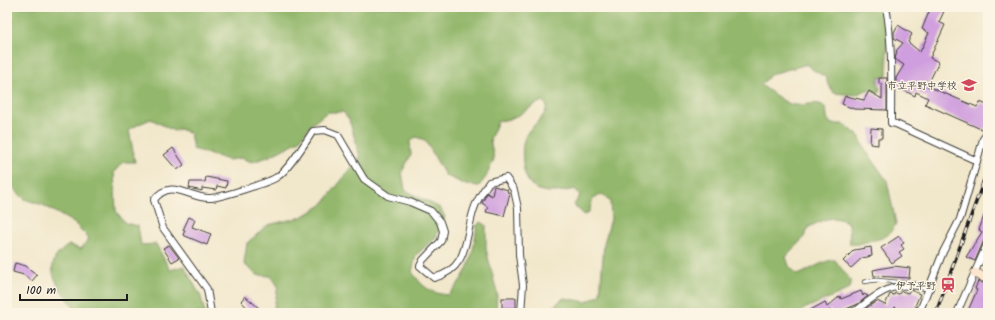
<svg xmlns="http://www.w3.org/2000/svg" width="995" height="320" font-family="Kalam,'Klee One',sans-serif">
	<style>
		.forest { fill: #93b76c; stroke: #586a44 }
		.building { fill: #cf9ede }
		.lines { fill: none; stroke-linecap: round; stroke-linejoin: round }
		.service-casing { stroke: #3c3a36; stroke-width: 4.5 }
		.minor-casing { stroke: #3c3a36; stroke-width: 8 }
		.secondary-casing { stroke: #3c3a36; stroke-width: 10 }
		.service { stroke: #fff; stroke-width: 3 }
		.minor { stroke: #fff; stroke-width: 6 }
		.secondary { stroke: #fce5cf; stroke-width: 9 }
		.rail-casing { stroke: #1c1c1c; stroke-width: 3.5 }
		.rail { stroke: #fcf5e5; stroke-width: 2; stroke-dasharray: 6; stroke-linecap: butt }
		.labels { text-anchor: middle; stroke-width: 3; stroke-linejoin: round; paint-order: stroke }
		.poi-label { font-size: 10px; fill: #1c1c1c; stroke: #fcf5e5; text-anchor: end }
	</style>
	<rect width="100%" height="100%" fill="#fcf5e5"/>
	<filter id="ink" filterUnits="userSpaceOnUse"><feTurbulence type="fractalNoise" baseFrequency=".025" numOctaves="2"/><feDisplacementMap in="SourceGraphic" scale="8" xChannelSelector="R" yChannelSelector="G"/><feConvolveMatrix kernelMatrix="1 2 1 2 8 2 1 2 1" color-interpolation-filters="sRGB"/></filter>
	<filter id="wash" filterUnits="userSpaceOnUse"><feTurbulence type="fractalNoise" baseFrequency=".012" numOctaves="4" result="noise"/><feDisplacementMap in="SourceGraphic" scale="16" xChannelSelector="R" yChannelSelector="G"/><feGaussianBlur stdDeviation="0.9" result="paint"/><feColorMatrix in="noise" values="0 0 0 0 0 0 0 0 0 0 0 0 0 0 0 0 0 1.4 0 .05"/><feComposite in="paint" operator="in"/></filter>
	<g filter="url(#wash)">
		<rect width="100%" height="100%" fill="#f1e7cb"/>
		<path class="forest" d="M7,7H884L887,21V76L878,78V85L880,87L879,92H875L869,89L855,95L834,93L827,82V78L810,68L808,64L771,74L761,85C767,89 784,102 790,104C806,109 827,93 827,118L831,124H843L859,136L865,149L887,181L896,224C887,238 885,238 869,241C862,243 857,245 850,244L849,223C832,214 826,219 809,227L804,237L786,257L789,266L798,275C808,271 826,259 835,260L851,281V286L845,291L804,309L800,313H550V309L564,298L586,302L600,295L604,243L611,219L610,200L602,195L593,198L589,212L584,215L574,205L580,195L575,189C548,195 525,195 523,162C522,153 522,143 526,135C533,123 546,119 547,105L542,101C523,110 519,119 498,121L490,139L494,159L486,177L479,186L466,185L445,175L425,140L416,137L410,142L411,155L402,172L405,190L440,208L445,217L435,238L416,255L412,272C423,287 429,293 448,295C470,274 473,254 477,225L481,222L486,225V249L497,293L496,313H273L278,286L271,276L257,275L244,264L247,243L268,225L302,217L322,205L360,157L349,119L343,112H327L312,124L299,141L268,157L252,162L241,158L229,160L193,149L190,133L179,129L174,131L151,119L139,124L129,130L135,162H123L114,172L116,211L125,223L138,226L141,245L156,244L170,270L184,266L201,297L205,313H93L75,309C59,287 37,265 69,245L81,249L89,238L74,223L43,205L24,199L7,181Z"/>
		<g id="blocks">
			<g class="building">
				<path d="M931,7H946L939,22L945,25L930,58L939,62L927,86L977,107L980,102L987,105L988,125L983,130L925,104L928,98L916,92L915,96L903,90L904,88L896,84V78L904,65L895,59L897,52L896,51L903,43L894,38V32L898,25L912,34L908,42L920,52L929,33L922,29Z"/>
				<path d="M879,78H887V110L854,109L842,104L845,96L864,100L869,91L882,99V84H879Z"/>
				<path d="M871,128L882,129V138H878V145L870,144Z"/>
				<path d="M173,148L184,165L177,170L164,155Z"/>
				<path d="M206,177L227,181L226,188L217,186L216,190L202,188V191L189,188L190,182H205Z"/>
				<path d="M494,186L508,190L507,192L510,193L504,216L486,212L488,207L482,203L487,193L492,196Z"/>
				<path d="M988,204V237L984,240L975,261L966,257L982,232L979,230Z"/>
				<path d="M189,217L195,220L192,227L211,234L207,245L183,235L185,230H183Z"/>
				<path d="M899,236L904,243L901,245L904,249L899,252L902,256L892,263L881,248Z"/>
				<path d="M169,245L179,258L172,262L163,248Z"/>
				<path d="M871,247L872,256L862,258L851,268L843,261L854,250Z"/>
				<path d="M15,263L26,266L37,275L32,281L24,275L13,272Z"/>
				<path d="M894,266L910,268L909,278L874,276L873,270Z"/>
				<path d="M978,281L988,285V313H967L977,290L975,289Z"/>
				<path d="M910,290L920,294L915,306L917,307L915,313H908L895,307L892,313H867L865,309L877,301L885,305L890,294L894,295L895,293L899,294L901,291L908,293Z"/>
				<path d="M861,291L863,296L864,294L868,296L858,304L839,312L840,313H832L830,310L825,313H805L825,302L827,307L840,296L841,299Z"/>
				<path d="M245,296L259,308L255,313H252L241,301Z"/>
				<rect x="502" y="298" width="14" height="10"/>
			</g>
		</g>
	</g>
	<g filter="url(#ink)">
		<use href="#blocks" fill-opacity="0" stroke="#3c3a36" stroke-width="1"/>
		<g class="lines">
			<g class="service-casing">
				<path id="service" d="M864,282L876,280L908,283"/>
			</g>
			<g class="minor-casing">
				<g id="minor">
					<path d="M886,7C893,45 891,84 891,123L896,124L977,161L983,139L988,132"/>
					<path d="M857,310C881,290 898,280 930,288"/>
					<path d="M211,313L207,289L163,228L154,200C171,177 190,199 210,198C219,198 270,182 277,177C287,171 306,142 313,131L325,130L338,135L364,179L388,196L410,202L431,211L440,222L443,231L441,241L423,260L420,266L434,278C470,268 464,238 474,209C477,199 484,190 489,182L506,178L514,190L518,208L519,255L523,285L521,313"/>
					<path d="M846,313L857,310L863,313"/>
					<path d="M919,313L943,252L960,219L977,161"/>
					<path d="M957,313L988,242"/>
				</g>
			</g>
			<g class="secondary-casing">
				<path id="secondary" d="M975,273L988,279"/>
			</g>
			<use href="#service" class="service"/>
			<use href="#minor" class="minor"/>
			<use href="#secondary" class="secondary"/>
			<g class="rail-casing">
				<path id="rail" d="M936,313L988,169"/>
			</g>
			<use href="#rail" class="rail"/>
		</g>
	</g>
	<defs>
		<g id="school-bare" transform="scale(1.2)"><path d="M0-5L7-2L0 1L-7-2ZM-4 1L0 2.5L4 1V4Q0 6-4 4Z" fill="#d1495b" stroke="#fcf5e5" stroke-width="2.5" paint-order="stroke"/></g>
		<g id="station-bare" transform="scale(1.2)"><path d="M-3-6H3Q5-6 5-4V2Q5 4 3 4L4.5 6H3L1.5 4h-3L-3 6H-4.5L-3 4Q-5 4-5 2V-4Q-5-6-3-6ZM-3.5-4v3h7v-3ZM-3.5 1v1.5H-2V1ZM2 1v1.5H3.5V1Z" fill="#d1495b" stroke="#fcf5e5" stroke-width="2.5" paint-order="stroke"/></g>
	</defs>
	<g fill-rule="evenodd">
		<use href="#school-bare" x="969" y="85"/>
		<use href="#station-bare" x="948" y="285"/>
	</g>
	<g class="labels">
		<g class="poi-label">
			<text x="957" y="89">市立平野中学校</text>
			<text x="936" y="289">伊予平野</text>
		</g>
	</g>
	<rect width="995" height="320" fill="none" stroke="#fcf5e5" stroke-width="24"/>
	<path d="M20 294v6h107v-6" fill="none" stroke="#1c1c1c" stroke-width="2"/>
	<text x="26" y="294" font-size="12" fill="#1c1c1c" stroke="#fcf5e5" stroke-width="3" paint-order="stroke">100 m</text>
</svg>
